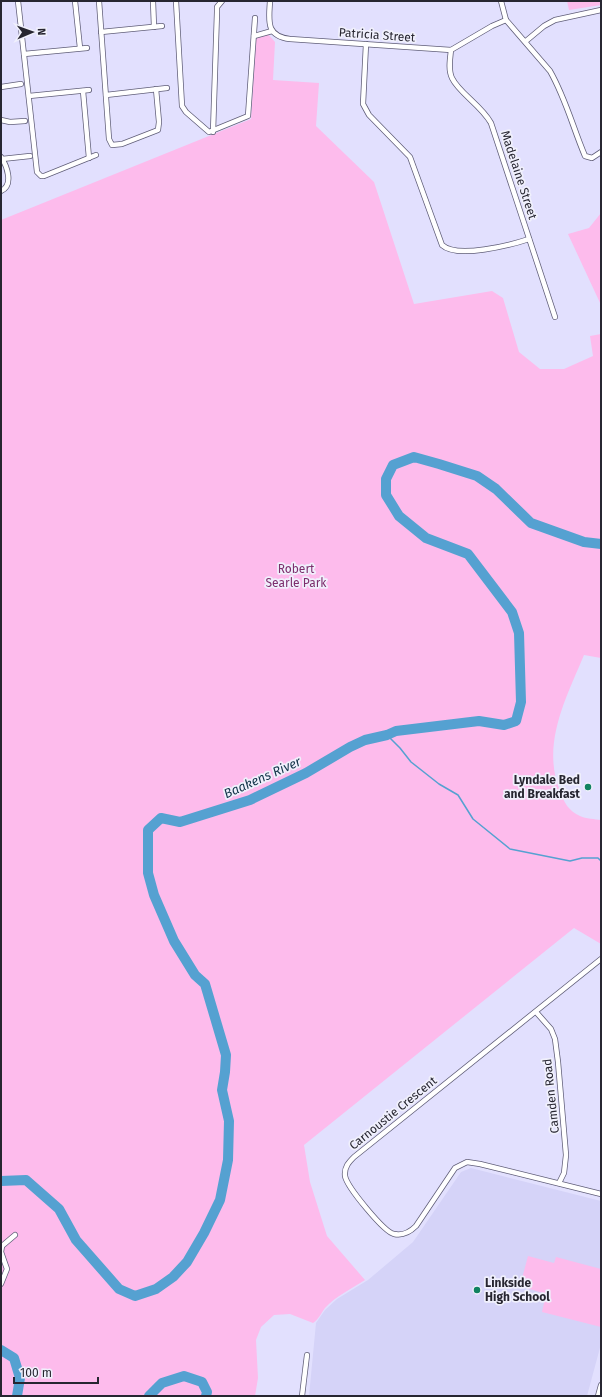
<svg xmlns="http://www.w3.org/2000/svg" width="602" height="1397" font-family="'Fira Sans',sans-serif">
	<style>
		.built { fill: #d5d3f8 }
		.green { fill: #fdbbec }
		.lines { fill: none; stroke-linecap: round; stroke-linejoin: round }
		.stream { stroke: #55a1d1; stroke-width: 1.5 }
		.river { stroke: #55a1d1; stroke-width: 10 }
		.street-casing { stroke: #605e78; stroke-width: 6 }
		.street { stroke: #fff; stroke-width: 4.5 }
		.poi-dot { fill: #108260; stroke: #f0f0fc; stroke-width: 1.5 }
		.labels { text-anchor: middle; stroke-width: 3.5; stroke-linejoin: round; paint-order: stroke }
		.street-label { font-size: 12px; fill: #272631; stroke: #f0f0fc }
		.park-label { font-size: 12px; fill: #7d2e6d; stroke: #f0f0fc }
		.poi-label { font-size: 12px; font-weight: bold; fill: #272631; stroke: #f0f0fc; text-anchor: end }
		.water-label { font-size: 13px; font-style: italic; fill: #14354a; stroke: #f0f0fc }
	</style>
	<rect width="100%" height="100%" fill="#e2e0fe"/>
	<path class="built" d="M471,1168L601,1201V1344L587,1396H309L316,1323L325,1310L337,1299L368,1280L413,1242L461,1172Z"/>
	<g class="green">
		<path d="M567,1H601V5L569,10Z"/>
		<path d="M267,33L275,42L273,80L319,83L316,126L374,182L414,304L492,291L503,298L519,352L540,369H564L593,356L590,336L601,334V658L584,655C566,698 541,745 560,791C564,803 569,811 580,816C586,819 595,819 601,820V944L574,928L304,1145L310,1182L327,1236L365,1280C351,1289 336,1296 325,1308C321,1313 319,1319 313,1323L290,1314L274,1315L261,1327L256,1340L258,1378L255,1396H1V220L251,119L256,39Z"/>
		<path d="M601,213V305L568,234L589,228Z"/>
		<path d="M528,1256L554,1263L556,1257L601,1269V1327L542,1312L546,1294L520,1286Z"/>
	</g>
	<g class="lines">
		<path class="stream" d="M387,735L400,748L411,762L439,784L458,795L473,819L510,849L570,861L582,858H598L601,861"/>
		<g class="river">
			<path d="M1,1181L26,1180L59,1209L76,1240L119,1289L135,1296L156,1289L173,1277L187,1262L204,1233L220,1200L228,1160L229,1121L222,1090L225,1072L226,1055L205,984L195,975L174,941L154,895L148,873V830L161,818L180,822L250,800L306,773L350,747L365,740L387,735L396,731L479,721L504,725L516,721L521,702L519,633L512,612L468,554L426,538L399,516L386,495V479L393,465L414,457L439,464L477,476L496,489L531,523L584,542L601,544"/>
			<path d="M1,1350L14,1358L20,1378L17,1396"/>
			<path d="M149,1396L162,1383L184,1376L202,1382L207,1392L206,1396"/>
		</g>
		<g class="street-casing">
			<g id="street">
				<path d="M18,1L37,172L41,176H44L96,155"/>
				<path d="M75,1L80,48"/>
				<path d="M99,1L109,139L112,145L122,144L158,130L159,122L156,89"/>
				<path d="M153,1L154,27"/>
				<path d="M176,1L182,106L186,112L209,132L248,116L255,18"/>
				<path d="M270,1C269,20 265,36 290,39L451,50L492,26L506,20"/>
				<path d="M501,1L506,20L550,71C566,99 573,128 585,156L592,158L601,152"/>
				<path d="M101,32L162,26"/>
				<path d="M254,36L272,31"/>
				<path d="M526,41L544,26L555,20L601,10"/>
				<path d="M366,44L363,104L369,115L410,157L442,245C457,259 511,245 529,239"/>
				<path d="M451,50C450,59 448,70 452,78C459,93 481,105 491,123L555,317"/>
				<path d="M24,54L87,48"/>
				<path d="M1,87L21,84"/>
				<path d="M83,91L89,158"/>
				<path d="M106,95L167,88"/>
				<path d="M29,96L89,90"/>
				<path d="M1,120L10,122L25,121"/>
				<path d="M213,132L217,12V7L222,1"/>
				<path d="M1,157C7,166 14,185 1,191"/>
				<path d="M2,159L30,156"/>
				<path d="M601,959L354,1157C349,1162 344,1167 345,1176C347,1187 384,1232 394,1234C403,1236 410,1232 416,1226L455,1168L467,1162L480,1164L601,1194"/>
				<path d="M536,1012L551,1029L555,1039L558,1062L566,1155L564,1173L559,1183"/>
				<path d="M1,1284L7,1269L1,1252L2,1246L15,1235"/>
				<path d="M302,1396L307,1355"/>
				<path d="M598,1396L601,1385"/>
			</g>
		</g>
		<use href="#street" class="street"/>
	</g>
	<g class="poi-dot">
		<circle cx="588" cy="787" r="4"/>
		<circle cx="477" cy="1290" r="4"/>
	</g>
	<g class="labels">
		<g class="street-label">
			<text transform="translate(377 35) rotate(4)" y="4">Patricia Street</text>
			<text transform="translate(519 175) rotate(72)" y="4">Madelaine Street</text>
			<text transform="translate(551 1096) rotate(-96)" y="4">Camden Road</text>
			<text transform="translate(393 1113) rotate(-39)" y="4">Carnoustie Crescent</text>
		</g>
		<g class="park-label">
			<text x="296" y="573">Robert<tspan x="296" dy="14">Searle Park</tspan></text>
		</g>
		<g class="poi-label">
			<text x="580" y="784">Lyndale Bed<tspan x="580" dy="14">and Breakfast</tspan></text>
			<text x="485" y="1287" text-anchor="start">Linkside<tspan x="485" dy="14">High School</tspan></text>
		</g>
		<g class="water-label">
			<text transform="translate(262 777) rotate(-24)" y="5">Baakens River</text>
		</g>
	</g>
	<rect width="602" height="1397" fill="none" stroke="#272631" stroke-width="4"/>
	<g transform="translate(32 32) rotate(88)" stroke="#f0f0fc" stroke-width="3" paint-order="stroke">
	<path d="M0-3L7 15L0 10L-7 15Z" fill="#272631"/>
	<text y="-6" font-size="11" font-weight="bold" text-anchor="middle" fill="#272631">N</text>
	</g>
	<path d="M14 1377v6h84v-6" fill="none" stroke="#272631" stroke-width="2"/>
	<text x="20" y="1377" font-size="12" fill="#272631" stroke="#f0f0fc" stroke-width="3" paint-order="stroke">100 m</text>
</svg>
